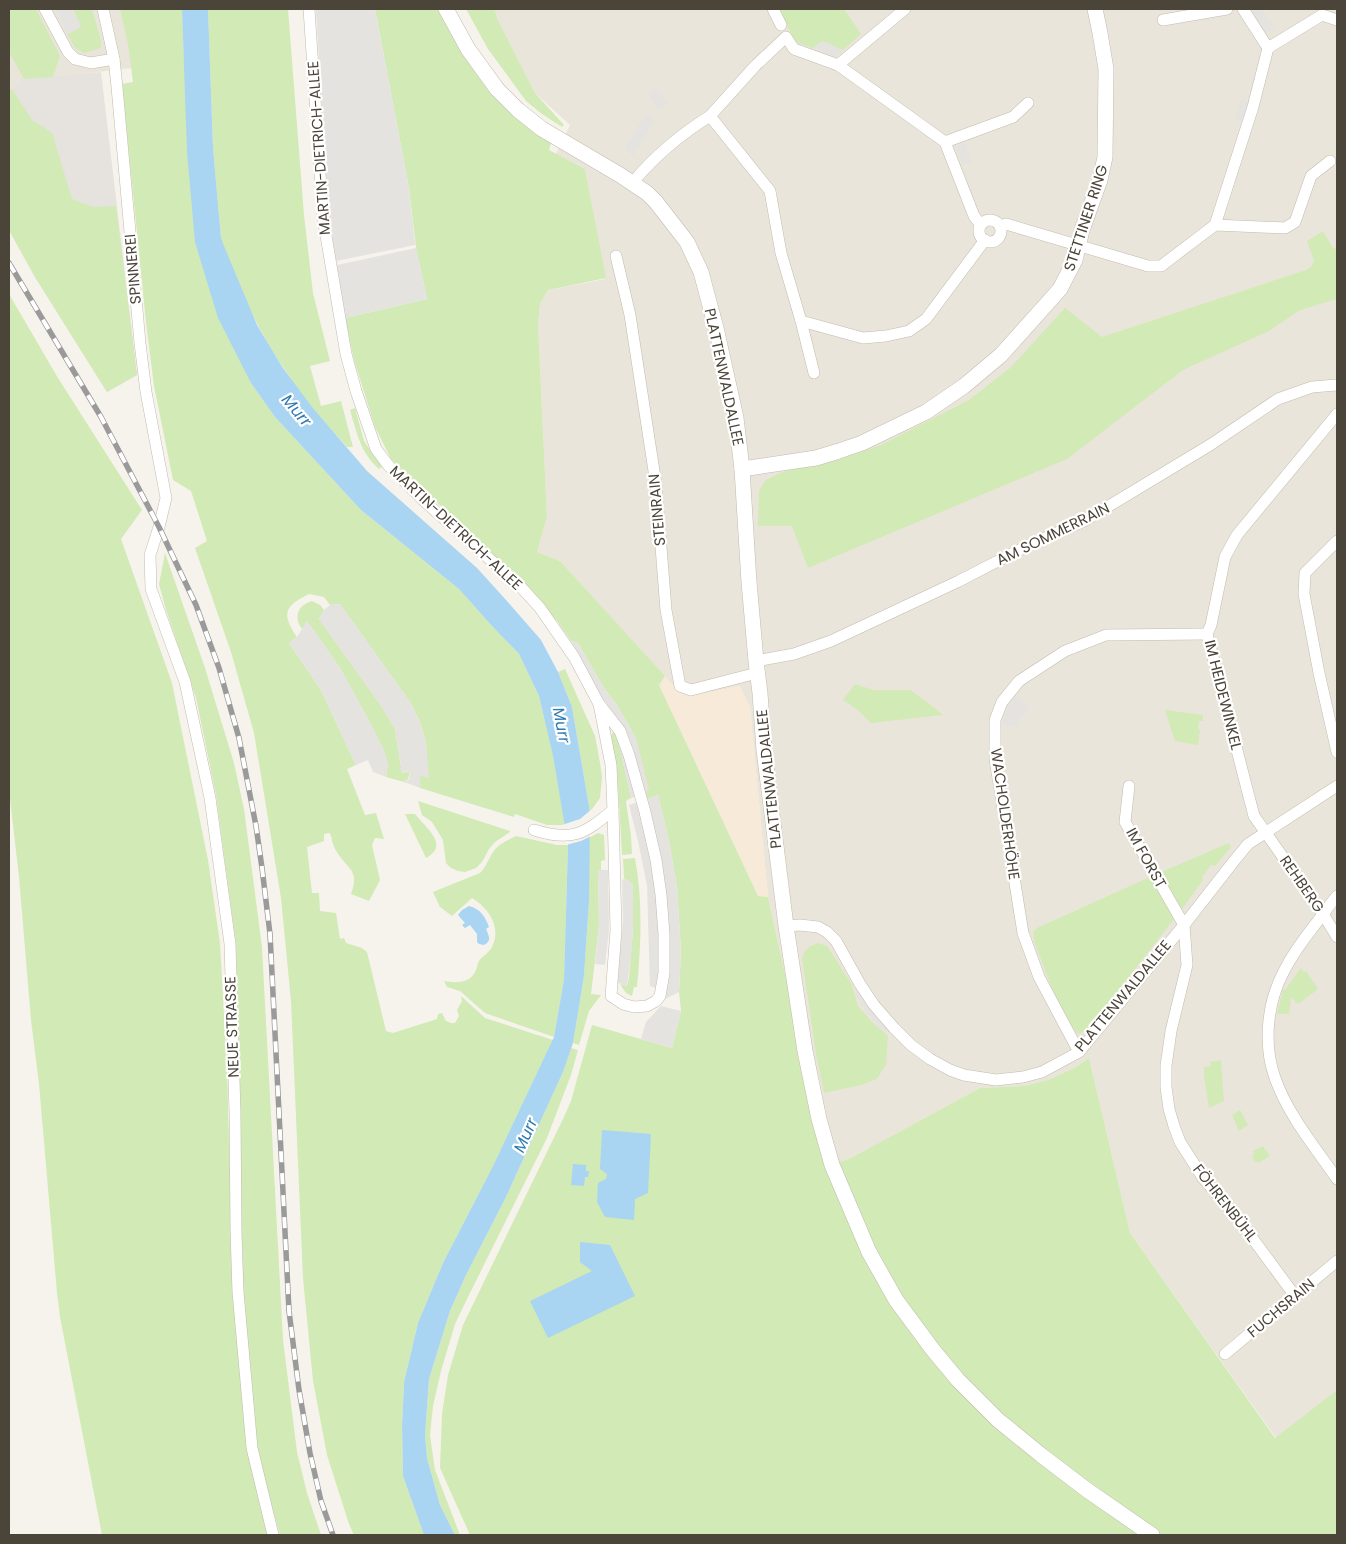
<svg xmlns="http://www.w3.org/2000/svg" width="1346" height="1544" font-family="Poppins,sans-serif">
	<style>
		.residential { fill: #eae5da }
		.commercial { fill: #f7ead8 }
		.industrial { fill: #e6e2dd }
		.green { fill: #d2eab5 }
		.parking { fill: #e5e3e0 }
		.water { fill: #a9d4f2 }
		.pier { fill: #f6f3ec }
		.lines { fill: none; stroke-linecap: round; stroke-linejoin: round }
		.minor-casing { stroke: #c2bbae; stroke-width: 12 }
		.tertiary-casing { stroke: #c2bbae; stroke-width: 16 }
		.minor { stroke: #fff; stroke-width: 11 }
		.tertiary { stroke: #fff; stroke-width: 15 }
		.rail-casing { stroke: #9a9a9a; stroke-width: 5.5 }
		.rail { stroke: #fff; stroke-width: 4; stroke-dasharray: 11; stroke-linecap: butt }
		.labels { text-anchor: middle; stroke-width: 4.5; stroke-linejoin: round; paint-order: stroke }
		.street-label { font-size: 15px; fill: #4b4439; stroke: #fff }
		.water-label { font-size: 16px; font-style: italic; fill: #2e7ab2; stroke: #fff }
	</style>
	<rect width="100%" height="100%" fill="#f6f3ec"/>
	<g class="residential">
		<path d="M9,9H182L184,62L71,75L24,79L9,91Z"/>
		<path d="M495,9H1337V1390L1276,1438L1130,1233L1089,1058L1076,1067L1048,1080L1024,1086L980,1088L849,1159L827,1165L768,897L750,707L739,686L692,696L684,694L677,690L560,561L537,552L547,517L538,325L540,304L548,290L605,279L585,169L556,154L570,125L535,93L497,18Z"/>
	</g>
	<path class="commercial" d="M665,676L677,690L684,694L692,696L740,686L750,707L768,897L758,896L659,685Z"/>
	<path class="industrial" d="M101,72L137,375L107,392L35,277L9,230V91L24,79Z"/>
	<g class="green">
		<path d="M9,9H36L60,56L53,77L24,79L9,52Z"/>
		<path d="M73,9H92L101,40V48L84,53L75,48L67,34L81,27Z"/>
		<path d="M120,9H182L184,62L251,383L275,417L361,510L459,589L492,626L519,654L539,696L553,755L565,825H547L515,814L514,817L420,788V775L428,778L426,743L420,722L410,702L340,604L330,605L324,597L309,594C283,607 282,614 297,637L289,643L321,690L356,765L347,769L365,815L376,813L384,839L375,838L372,845L380,880L369,901L351,894C360,870 348,870 337,852C333,847 332,839 330,833L324,834V841L307,847L312,893H319L320,911L336,913L340,939L344,938L346,943L362,948L367,952L386,1031L393,1033L437,1019L438,1014L442,1013L446,1021L451,1023H455L459,1016L457,1010L462,1001L461,996L485,1018L553,1040L493,1166L443,1263L418,1323L404,1382L402,1427L403,1476L424,1535H354L349,1524L327,1455L313,1381L303,1278L291,1001L281,898L254,733L231,652L195,548L207,541L191,491L173,480L154,386L146,322L122,84L133,82L128,44Z"/>
		<path d="M208,9H288L304,215L313,293L330,361L310,366L321,406L341,401L353,447H347C335,433 322,420 311,406C272,356 240,299 221,238L213,148Z"/>
		<path d="M375,9H439C460,50 480,88 516,118C527,127 539,135 551,143L549,150L585,169L606,278L548,290L540,304L538,325L547,517L537,552L560,561L665,676L659,685L758,896L768,897L827,1165L849,1159L980,1088L1024,1086L1048,1080L1076,1067L1089,1058L1130,1233L1275,1438L1337,1390V1535H470L440,1468L442,1414L448,1375L463,1325L563,1119L571,1101L592,1025L672,1048L681,1011L679,992L681,952L677,887L669,841L658,795L647,799L636,738L617,705L604,688L578,643L571,641L557,621L540,602L509,570L490,551L463,533L446,511L391,459L375,427L354,360L345,318L427,299L416,248L409,188Z"/>
		<path d="M466,9H495L497,18L535,93L564,125L562,127L542,114L526,101L488,49Z"/>
		<path d="M778,9H844L861,34L843,50L822,41L813,48L796,42Z"/>
		<path d="M12,89L32,120L52,133L72,199L93,207L116,206L137,375L107,392L35,277L9,230V91Z"/>
		<path d="M1323,231L1333,248L1337,249V299L1300,310L1269,331L1183,370L1067,459L808,568L792,526H758L759,490L766,480L780,473L796,468L838,460L881,445L969,400L1010,368L1065,308L1102,337L1306,270L1311,267L1314,261L1307,241Z"/>
		<path d="M9,294L58,378L142,510L121,539L172,683L208,860L220,943L227,1069L233,1285L269,1535H102L60,1317L57,1293L39,1084L31,1020L19,877L9,790Z"/>
		<path d="M355,408L364,441L382,467L379,469C360,452 357,433 350,410Z"/>
		<path d="M165,553L205,668L234,763L244,809L262,947L283,1340L297,1452L307,1493L321,1535H280L256,1450L243,1287L236,944L216,795L196,698L166,610L159,584Z"/>
		<path d="M312,601L320,605L324,610L319,619L382,707L395,729L402,773L410,771L408,779L404,782L386,777L388,764L383,749L368,719L340,668L307,621L302,629C293,617 298,605 312,601Z"/>
		<path d="M565,669L595,736L600,763L602,777L600,798L590,812L572,707L558,672Z"/>
		<path d="M855,684L873,690H910L927,702L943,715L871,723L858,710L843,700Z"/>
		<path d="M1165,710L1203,715V721H1199L1198,729L1200,730L1198,745L1175,741Z"/>
		<path d="M613,732L617,735L631,798L627,800L626,802L631,835L632,854L622,855L617,769L611,736Z"/>
		<path d="M418,801L510,831V832L495,842L489,849L482,862L476,868L465,872L458,871L451,868L446,863L443,840L432,822L422,815Z"/>
		<path d="M405,814H415C424,826 451,845 426,858Z"/>
		<path d="M598,833L604,835L605,860L601,861V870L598,871L599,926L591,994L601,995L589,1011L579,1045L573,1043L584,976L589,901V838Z"/>
		<path d="M516,836L557,845H568L564,979L554,1037L485,1013L460,991L447,987L444,981C455,983 469,984 475,972C477,969 477,964 479,961C482,956 489,953 492,947C502,926 488,908 472,898L452,916L440,907L433,892L480,873C486,867 488,860 493,852C498,844 508,840 516,836Z"/>
		<path d="M1229,843L1231,847L1215,866L1211,865L1202,877L1203,880L1179,913L1157,874Z"/>
		<path d="M635,858C643,901 641,944 637,987H634L632,996C626,994 623,989 620,984L627,986L629,978L633,929V884L624,878L623,859Z"/>
		<path d="M1150,877L1174,919L1088,1029L1078,1034C1058,1012 1045,968 1034,941L1033,932L1037,928Z"/>
		<path d="M818,943L827,946L852,985L858,1006L872,1022L888,1036L886,1064L877,1079L861,1085L824,1093L816,1054L802,958C805,949 809,946 818,943Z"/>
		<path d="M1301,968L1304,972L1306,971L1318,989L1298,1004L1291,997L1289,1014H1277L1283,989L1285,990Z"/>
		<path d="M571,1048L578,1050L571,1075L547,1138L468,1297L455,1324L441,1371L433,1406L430,1435L435,1470L460,1535H455L440,1505L427,1458L425,1435L429,1379L450,1311L466,1275L506,1197L563,1072Z"/>
		<path d="M1221,1060L1224,1101L1209,1108L1204,1077V1067H1210V1062Z"/>
		<path d="M1240,1110L1248,1125L1239,1131L1232,1115Z"/>
		<path d="M1263,1146L1270,1156L1258,1163L1254,1161L1252,1157L1254,1154L1253,1151Z"/>
	</g>
	<g class="parking">
		<path d="M56,9H73L81,27L67,34Z"/>
		<path d="M316,9H375L409,188L415,245L336,261L328,206Z"/>
		<path d="M1255,9H1262L1275,28L1266,34L1251,11Z"/>
		<path d="M822,41L843,50L834,57L813,48Z"/>
		<path d="M657,88L667,104L658,110L648,94Z"/>
		<path d="M1241,100L1251,103L1245,123L1235,120Z"/>
		<path d="M646,115L655,120L633,155L624,149Z"/>
		<path d="M966,143L971,162L962,165L956,146Z"/>
		<path d="M416,248L427,299L345,318L337,265Z"/>
		<path d="M340,604L410,702L420,722L426,743L429,778L420,776V788L404,782L409,779L410,771H407L402,773L395,729L382,707L319,619L324,610L330,605Z"/>
		<path d="M307,621L340,668L368,719L383,749L388,764L386,777L373,772L368,760L356,765L321,690L289,643L297,637Z"/>
		<path d="M571,641L578,643L604,688L617,705L636,738L649,789L645,793L631,798L617,737L625,730L600,694Z"/>
		<path d="M1015,695L1029,707L1022,718H1020L1017,728L1002,724L1007,708Z"/>
		<path d="M658,795L669,841L677,887L681,952L679,992L665,999L667,990L669,956L659,989L650,986L647,886L638,841L629,805Z"/>
		<path d="M598,870H608L609,930L605,965L595,964L599,926Z"/>
		<path d="M624,878L633,884V929L631,956L627,986L618,983L617,980L623,920L622,881Z"/>
		<path d="M856,988L891,1031H884L876,1024L861,1003L857,996Z"/>
		<path d="M661,1006L681,1011L672,1048L641,1039L646,1022Z"/>
	</g>
	<g class="water">
		<path d="M182,9H208L213,148L221,238L226,251L257,325L283,368L312,407L367,471L477,568L506,600L541,640L558,672L572,707L590,812L589,901L584,976L573,1043L563,1072L506,1197L466,1275L450,1311L429,1379L425,1435L427,1458L440,1505L455,1535H424L403,1476L402,1427L404,1382L418,1323L443,1263L493,1166L554,1037L564,979L568,845L553,756L539,696L519,654L492,626L459,589L361,510L275,417L251,383L218,318L195,242L187,152Z"/>
		<path d="M469,906C481,909 485,917 489,927L486,929C489,936 492,941 484,945L479,944L477,942V934L470,925L465,928L462,925L465,923L458,915L462,910Z"/>
		<path d="M602,1130L651,1134L648,1193L635,1199L634,1220L605,1217L597,1202L598,1183L606,1179L607,1174L600,1169Z"/>
		<path d="M573,1164L586,1165V1171H589L588,1177H585L584,1186L571,1185Z"/>
		<path d="M580,1242L610,1245L635,1296L548,1338L530,1301L592,1271L580,1262Z"/>
	</g>
	<path class="pier" d="M592,809L591,836L581,841L566,845L562,825L580,819Z"/>
	<g class="lines">
		<g class="minor-casing">
			<g id="minor">
				<path d="M45,9L68,52L75,59L91,63L114,59"/>
				<path d="M103,9L114,59L117,87L140,343L146,392L166,498L159,527L150,555L151,589L185,682L210,798L230,944L235,1113L236,1231L238,1292L252,1448L273,1535"/>
				<path d="M309,9L323,218L346,354L356,391L376,449L388,465L423,500L520,586L540,608L574,657L599,704L620,731L629,755L645,812L656,860L661,895L664,934V973L660,996L656,1001L647,1006L634,1007L623,1004L611,996L616,930L613,810L611,765L599,704"/>
				<path d="M773,9L781,25"/>
				<path d="M1243,9L1268,48L1322,15L1337,20"/>
				<path d="M1163,20L1227,9"/>
				<path d="M838,65L905,9"/>
				<path d="M710,116L756,65L786,37L794,49L838,65L945,142L974,216L981,225"/>
				<path d="M945,142L1013,117L1028,103"/>
				<path d="M633,182C655,156 681,134 710,116L770,191L781,253L801,321L863,338L886,336L909,331L926,319L985,240"/>
				<circle cx="990" cy="231" r="11"/>
				<path d="M1215,225L1253,107L1268,48"/>
				<path d="M1001,227L1006,224L1148,266H1161L1215,225L1285,228L1295,222L1311,176L1330,161"/>
				<path d="M616,256L630,315L656,484L666,610L680,686L691,690L757,673"/>
				<path d="M801,321L814,373"/>
				<path d="M1337,414L1237,535L1225,557L1211,625L1207,634L1254,816L1323,914L1337,937"/>
				<path d="M1337,541L1305,573L1304,594L1319,673L1337,752"/>
				<path d="M756,661L794,654L831,641L959,581L1031,544L1084,521L1210,445L1278,399L1312,387L1337,385"/>
				<path d="M1129,786L1125,822L1184,925L1187,965L1171,1031L1166,1066V1087L1169,1109L1174,1126L1180,1142L1203,1178L1239,1220L1295,1296"/>
				<path d="M534,830C572,842 584,834 613,810"/>
				<path d="M1337,896C1329,905 1322,916 1314,926C1303,940 1292,955 1284,971C1267,1003 1263,1044 1275,1078C1288,1115 1315,1147 1337,1179"/>
				<path d="M786,926L800,925L818,927L827,932L836,941L860,984L874,1005L894,1028L911,1045L930,1059L950,1070L964,1075L996,1080L1023,1077L1042,1072L1079,1052L1184,925L1234,861L1248,844L1337,786"/>
				<path d="M1079,1052L1039,977L1023,933L995,759V720L1002,702L1019,681L1065,651L1106,635L1207,634"/>
				<path d="M1225,1354L1337,1261"/>
			</g>
		</g>
		<g class="tertiary-casing">
			<g id="tertiary">
				<path d="M446,9L468,49L497,89L518,110L542,129L620,175L647,193L656,202L687,242L701,272L716,328L736,418L742,469L749,582L756,661L760,693L764,750L786,926L805,1051L819,1119L832,1165L869,1252L896,1300L933,1350L958,1380L998,1420L1041,1455L1087,1490L1152,1535"/>
				<path d="M742,469L816,458L839,451L862,443L926,412L964,386L1001,355L1060,289L1075,260L1082,230L1100,180L1105,157L1106,69L1100,33L1095,9"/>
			</g>
		</g>
		<use href="#minor" class="minor"/>
		<use href="#tertiary" class="tertiary"/>
		<g class="rail-casing">
			<path id="rail" d="M9,263L101,417L159,527L196,605L219,668L239,738L256,826L262,868L270,934L289,1311L299,1390L310,1453L321,1501L333,1535"/>
		</g>
		<use href="#rail" class="rail"/>
	</g>
	<g class="labels">
		<g class="street-label">
			<text transform="translate(319 148) rotate(-94)" y="5">MARTIN-DIETRICH-ALLEE</text>
			<text transform="translate(1086 218) rotate(-72)" y="5">STETTINER RING</text>
			<text transform="translate(133 269) rotate(-95)" y="5">SPINNEREI</text>
			<text transform="translate(724 377) rotate(78)" y="5">PLATTENWALDALLEE</text>
			<text transform="translate(657 510) rotate(-95)" y="5">STEINRAIN</text>
			<text transform="translate(456 528) rotate(43)" y="5">MARTIN-DIETRICH-ALLEE</text>
			<text transform="translate(1053 534) rotate(-26)" y="5">AM SOMMERRAIN</text>
			<text transform="translate(1223 695) rotate(76)" y="5">IM HEIDEWINKEL</text>
			<text transform="translate(769 779) rotate(-96)" y="5">PLATTENWALDALLEE</text>
			<text transform="translate(1005 814) rotate(82)" y="5">WACHOLDERHÖHE</text>
			<text transform="translate(1146 858) rotate(61)" y="5">IM FORST</text>
			<text transform="translate(1302 884) rotate(55)" y="5">REHBERG</text>
			<text transform="translate(1123 996) rotate(-50)" y="5">PLATTENWALDALLEE</text>
			<text transform="translate(232 1027) rotate(-92)" y="5">NEUE STRASSE</text>
			<text transform="translate(1225 1203) rotate(52)" y="5">FÖHRENBÜHL</text>
			<text transform="translate(1281 1308) rotate(-40)" y="5">FUCHSRAIN</text>
		</g>
		<g class="water-label">
			<text transform="translate(297 410) rotate(50)" y="6">Murr</text>
			<text transform="translate(562 725) rotate(79)" y="6">Murr</text>
			<text transform="translate(525 1135) rotate(-66)" y="6">Murr</text>
		</g>
	</g>
	<rect width="1346" height="1544" fill="none" stroke="#4b4439" stroke-width="20"/>
</svg>
